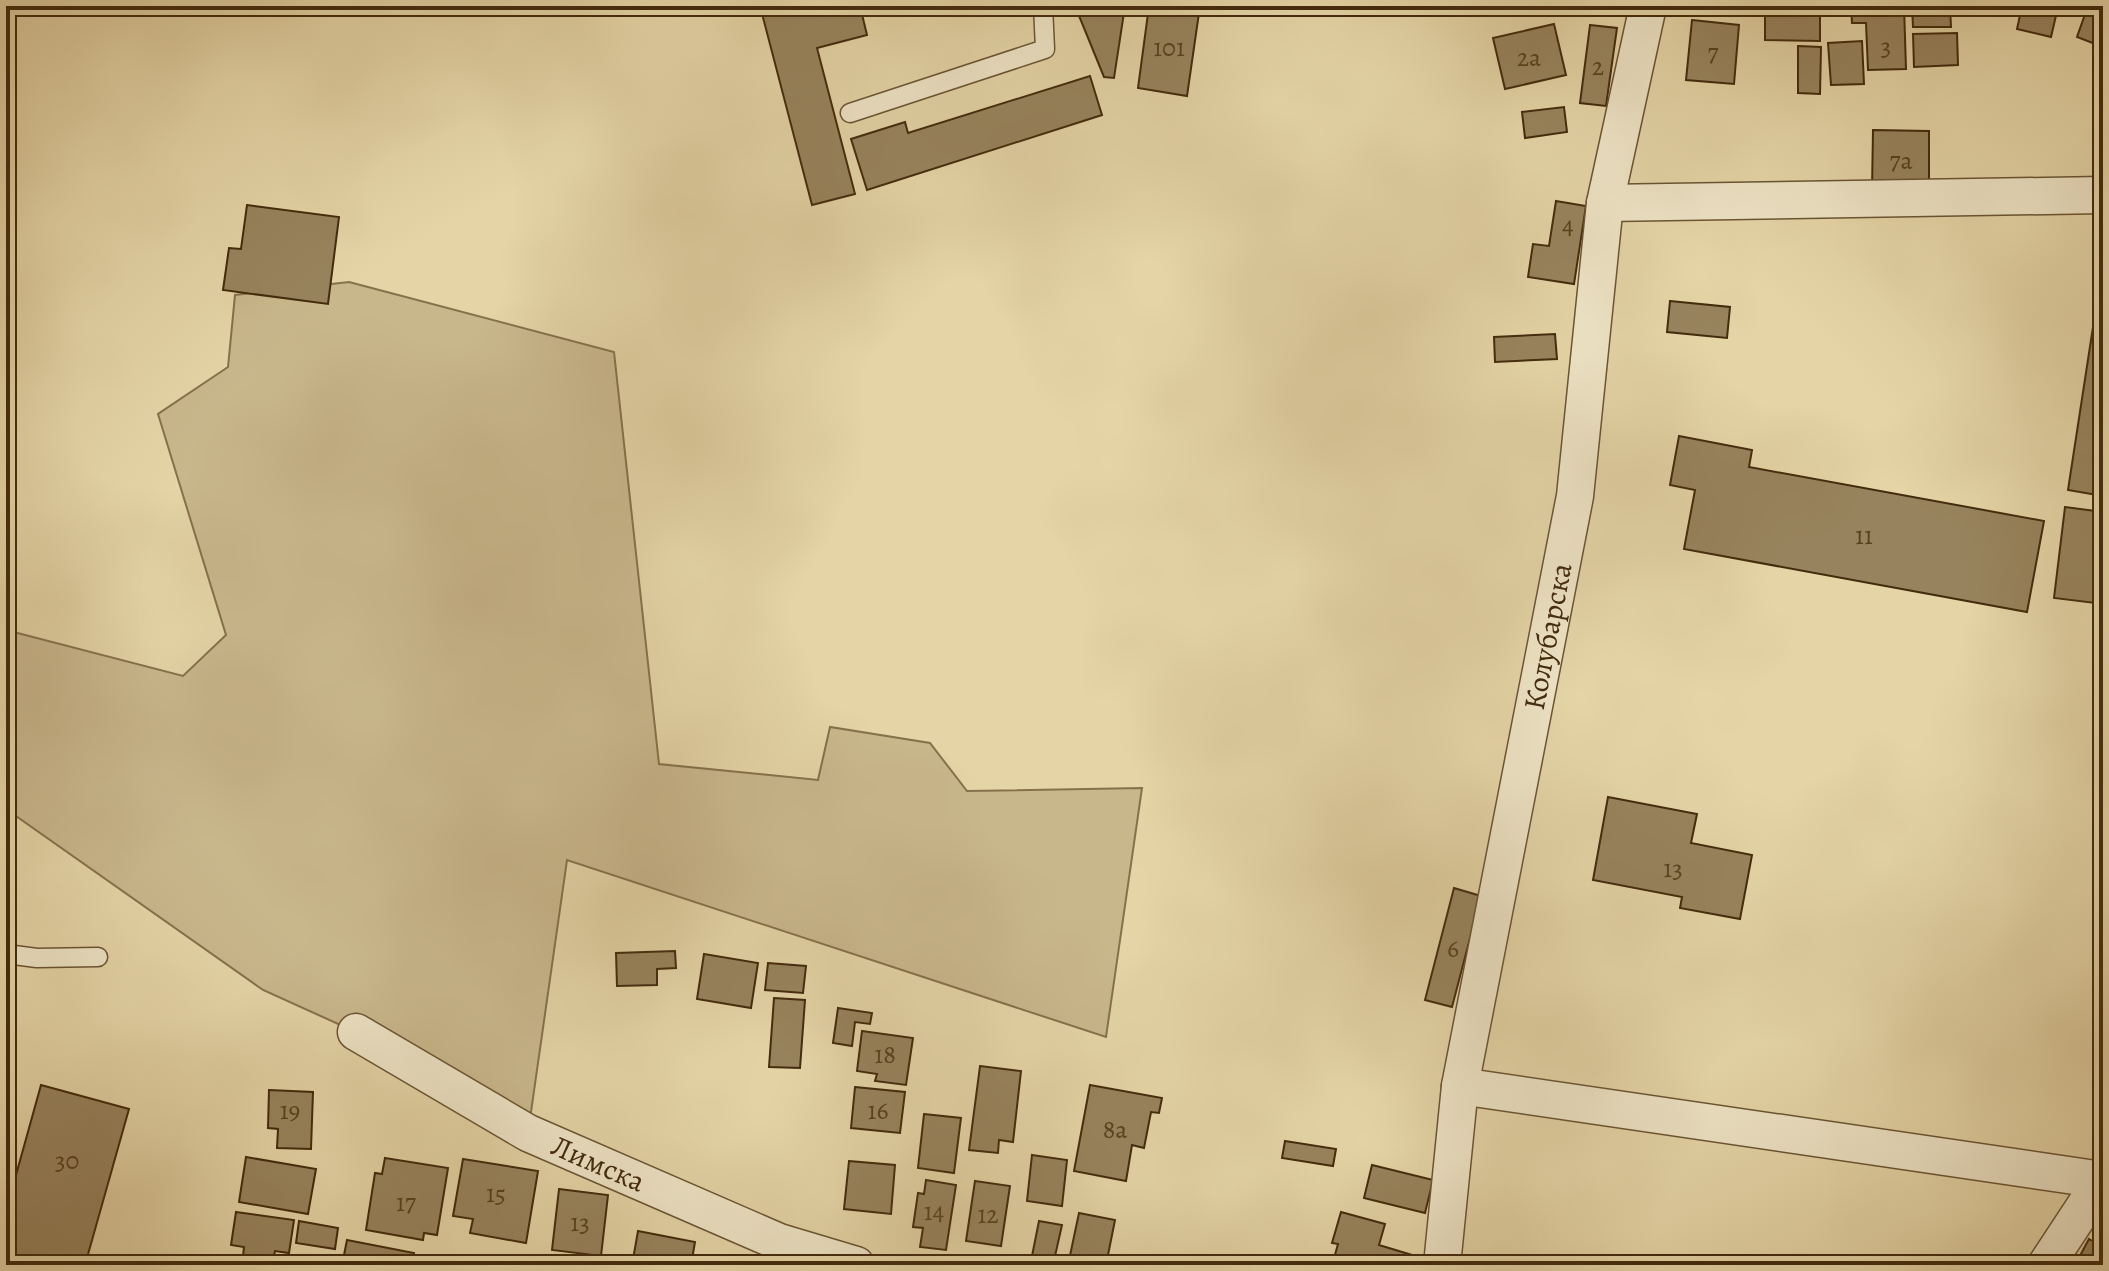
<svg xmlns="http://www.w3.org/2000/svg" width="2109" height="1271" font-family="Alegreya,serif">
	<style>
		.green { fill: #c9b78c; stroke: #86714c; stroke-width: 2 }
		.building { fill: #97835d; stroke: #432b0d; stroke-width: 2 }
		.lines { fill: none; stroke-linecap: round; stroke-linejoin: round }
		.lane-casing { stroke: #6b5533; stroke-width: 21 }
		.street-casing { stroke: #6b5533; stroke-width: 39 }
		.lane { stroke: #ede3c5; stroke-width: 18 }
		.street { stroke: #ede3c5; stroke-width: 36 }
		.labels { text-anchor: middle; stroke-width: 6; stroke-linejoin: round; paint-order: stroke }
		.number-label { font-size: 26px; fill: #584121 }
		.street-label { font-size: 30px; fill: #432b0d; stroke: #ede3c5 }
	</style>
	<rect width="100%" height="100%" fill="#e4d4a6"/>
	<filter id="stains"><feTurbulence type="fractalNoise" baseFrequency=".0025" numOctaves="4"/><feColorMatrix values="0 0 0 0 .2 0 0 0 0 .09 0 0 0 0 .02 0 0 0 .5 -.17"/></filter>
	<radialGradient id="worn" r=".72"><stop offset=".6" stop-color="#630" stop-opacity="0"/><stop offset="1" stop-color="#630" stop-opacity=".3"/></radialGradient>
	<path class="green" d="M349,282L614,352L659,764L818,780L830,727L930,743L967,791L1142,788L1106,1037L567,860L528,1133L356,1032L263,990L6,809V630L183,676L226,635L158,414L228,367L235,295Z"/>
	<g class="building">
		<path d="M760,6H860L867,35L817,48L855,194L812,205Z"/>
		<path d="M1075,6H1125L1114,78L1104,77Z"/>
		<path d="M1149,6H1200L1187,96L1138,88Z"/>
		<path d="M1765,6H1820V41L1765,40Z"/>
		<path d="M1851,6H1904L1906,69L1868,70L1866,23H1852Z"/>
		<path d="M1912,6H1950L1951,27H1913Z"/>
		<path d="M2022,6L2058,7L2051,37L2017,29Z"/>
		<path d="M2088,6L2103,11V47L2077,37Z"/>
		<path d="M1692,20L1739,25L1734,84L1686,80Z"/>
		<path d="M1554,24L1566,75L1505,89L1493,38Z"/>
		<path d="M1590,25L1617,28L1606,106L1580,103Z"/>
		<path d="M1957,33L1958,65L1914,67L1913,34Z"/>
		<path d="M1862,41L1864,84L1831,85L1828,43Z"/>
		<path d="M1798,46L1821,47L1820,94L1798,93Z"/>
		<path d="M1090,76L1102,115L867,190L851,139L905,122L908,133Z"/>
		<path d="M1564,107L1567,132L1525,138L1522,112Z"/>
		<path d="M1873,130L1929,131V191L1872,190Z"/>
		<path d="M1556,201L1586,206L1574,284L1528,277L1533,244L1549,246Z"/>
		<path d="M247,205L339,217L328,304L223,290L229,248L241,249Z"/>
		<path d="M1670,301L1730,307L1727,338L1667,332Z"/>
		<path d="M2093,327L2103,329V496L2068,490Z"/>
		<path d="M1555,334L1557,359L1495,362L1494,337Z"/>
		<path d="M1679,436L1752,450L1749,467L2044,521L2027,612L1684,549L1695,490L1670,485Z"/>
		<path d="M2065,507L2103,512V543L2095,603L2054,598Z"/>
		<path d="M1608,797L1697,814L1691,843L1752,855L1740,919L1680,908L1682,897L1593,880Z"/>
		<path d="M1454,888L1481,896L1452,1007L1425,1000Z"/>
		<path d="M675,951L676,968L657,969V985L617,986L616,953Z"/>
		<path d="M704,954L758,963L751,1008L697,999Z"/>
		<path d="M768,963L806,966L803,993L765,990Z"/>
		<path d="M774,998L805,1000L800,1068L769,1067Z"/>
		<path d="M838,1008L872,1013L870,1024L855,1022L852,1046L833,1043Z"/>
		<path d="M862,1031L913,1038L906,1085L875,1081L877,1074L857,1071Z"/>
		<path d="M980,1066L1021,1071L1013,1142L999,1140L998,1153L969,1150Z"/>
		<path d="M41,1085L129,1109L85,1265H6V1211Z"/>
		<path d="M1090,1085L1162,1098L1159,1113L1151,1112L1144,1148L1132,1145L1126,1181L1074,1171Z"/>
		<path d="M855,1087L905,1092L900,1133L851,1128Z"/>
		<path d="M269,1090L313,1092L311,1149L277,1148L278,1129L268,1128Z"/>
		<path d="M924,1114L961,1118L954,1173L918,1168Z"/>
		<path d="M1285,1141L1336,1149L1333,1166L1282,1158Z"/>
		<path d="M1032,1155L1067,1160L1062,1206L1027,1201Z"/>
		<path d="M246,1157L316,1169L308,1214L239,1202Z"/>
		<path d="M385,1158L448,1168L437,1235L424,1233L423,1240L366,1230L375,1173L382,1174Z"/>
		<path d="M463,1159L538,1171L526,1243L470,1233L473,1219L453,1216Z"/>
		<path d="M849,1161L895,1165L891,1214L844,1209Z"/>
		<path d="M1372,1165L1433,1180L1425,1213L1364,1198Z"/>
		<path d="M926,1180L956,1185L946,1250L920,1247L923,1228L913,1227L918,1193L924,1194Z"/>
		<path d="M975,1181L1010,1186L1001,1246L966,1241Z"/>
		<path d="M559,1189L608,1195L601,1256L552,1250Z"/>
		<path d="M236,1212L294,1220L289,1253L275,1251L273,1261L243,1256L244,1247L231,1245Z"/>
		<path d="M1341,1212L1385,1224L1379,1245L1412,1255L1409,1265H1344L1333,1262L1338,1244L1332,1243Z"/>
		<path d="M1079,1213L1115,1220L1106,1265H1068Z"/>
		<path d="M299,1221L338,1228L335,1249L296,1243Z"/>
		<path d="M1039,1221L1062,1225L1053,1265L1031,1261Z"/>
		<path d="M638,1231L695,1242L691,1265H632Z"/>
		<path d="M2089,1239L2103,1247V1265H2075Z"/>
		<path d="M347,1240L414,1253L412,1265H342Z"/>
	</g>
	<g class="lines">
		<g class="lane-casing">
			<g id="lane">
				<path d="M850,113L1045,49L1043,6"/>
				<path d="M6,954L37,958L98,957"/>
			</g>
		</g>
		<g class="street-casing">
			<g id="street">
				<path d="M1605,203L2103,195"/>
				<path id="s1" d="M356,1032L528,1133L779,1242L856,1265"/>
				<path d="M1460,1086L2102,1180L2046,1265"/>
				<path id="s2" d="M1442,1265L1460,1086L1575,496L1605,203L1648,6"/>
			</g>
		</g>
		<use href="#lane" class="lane"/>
		<use href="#street" class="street"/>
	</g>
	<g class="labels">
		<g class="number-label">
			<text x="1886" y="55">3</text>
			<text x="1169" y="56">101</text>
			<text x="1713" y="61">7</text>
			<text x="1529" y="66">2a</text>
			<text x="1598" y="75">2</text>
			<text x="1901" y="169">7a</text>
			<text x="1568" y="234">4</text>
			<text x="1864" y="544">11</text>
			<text x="1673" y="877">13</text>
			<text x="1453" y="957">6</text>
			<text x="885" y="1063">18</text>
			<text x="290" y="1119">19</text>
			<text x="878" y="1119">16</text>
			<text x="1115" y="1138">8a</text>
			<text x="67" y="1169">30</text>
			<text x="496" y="1202">15</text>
			<text x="406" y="1211">17</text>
			<text x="934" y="1220">14</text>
			<text x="988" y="1223">12</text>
			<text x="580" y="1231">13</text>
		</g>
		<g class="street-label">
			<text dy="10" stroke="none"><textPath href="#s2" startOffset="638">Колубарска</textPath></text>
			<text dy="10" stroke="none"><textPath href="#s1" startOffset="276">Лимска</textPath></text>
		</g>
	</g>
	<rect width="2109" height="1271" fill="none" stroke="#e4d4a6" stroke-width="32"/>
	<rect x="8" y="8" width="2093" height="1255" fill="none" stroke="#432b0d" stroke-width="4"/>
	<rect x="16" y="16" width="2077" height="1239" fill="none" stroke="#432b0d" stroke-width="2"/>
	<rect width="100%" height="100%" filter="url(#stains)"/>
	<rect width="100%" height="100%" fill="url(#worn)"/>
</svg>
